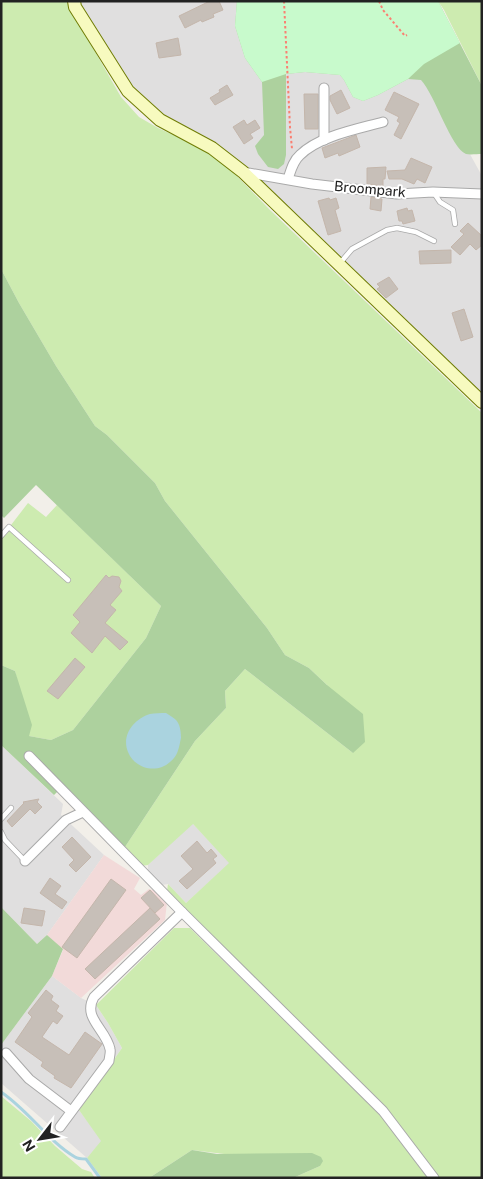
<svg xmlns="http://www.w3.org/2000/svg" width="483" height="1179" font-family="'Public Sans',sans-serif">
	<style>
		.residential { fill: #e0dfdf }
		.commercial { fill: #f2dad9 }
		.grass { fill: #cdebb0 }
		.forest { fill: #add19e }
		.park { fill: #c8facc }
		.water { fill: #aad3df }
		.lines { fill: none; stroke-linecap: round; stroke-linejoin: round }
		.stream { stroke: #aad3df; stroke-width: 3 }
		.building { fill: #c7bfb8; stroke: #c4b6ab }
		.service-casing { stroke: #a9a9a9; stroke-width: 6 }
		.minor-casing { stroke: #a9a9a9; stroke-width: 11 }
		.secondary-casing { stroke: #707d05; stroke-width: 14 }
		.path { stroke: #fa8072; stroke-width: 2; stroke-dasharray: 2.5 2.5; stroke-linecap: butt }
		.service { stroke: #fff; stroke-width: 4.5 }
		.minor { stroke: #fff; stroke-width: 9 }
		.secondary { stroke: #f7fabf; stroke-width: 12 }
		.labels { text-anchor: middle; stroke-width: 4; stroke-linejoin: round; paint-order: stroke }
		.street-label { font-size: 14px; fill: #222; stroke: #fff }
	</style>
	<rect width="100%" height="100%" fill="#f2efe9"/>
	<g class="residential">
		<path d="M74,1H237L417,58L482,176V402L242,169L160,119L128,91Z"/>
		<path d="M1,745L63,804L61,815L104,855L47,935L37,944L1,907Z"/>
		<path d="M192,823L230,863L186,903L168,884L162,885L148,874V865Z"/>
		<path d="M52,976L81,998L96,1005L108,1023L122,1048L79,1110L102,1141L87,1158L1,1083V1045Z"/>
	</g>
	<path class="commercial" d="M104,855L140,878L134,889L141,895L149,889L156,891L167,902L165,920L81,998L52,976L63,950L47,935Z"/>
	<g class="grass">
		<path d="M1,1H66L121,97L139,117L158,128L202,148L230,169L270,210L482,413V1178H438L385,1108L203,930L167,891L168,884L186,903L229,863L193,824L148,865L141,866L125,847L195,741L226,708L225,691L245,669L353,753L327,685L309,668L285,655L267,628L165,501L155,483L107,435L95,426L56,366L19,303L1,269Z"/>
		<path d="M438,1H482V86L444,10Z"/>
		<path d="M28,503L46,517L57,505L161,606L146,638L73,730L51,740L29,736L15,671L1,665V538Z"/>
		<path d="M174,928H190L380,1115L428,1178H293L320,1166L192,1150L149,1178H102L87,1158L101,1141L79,1110L122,1048L108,1023L96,1005Z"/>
		<path d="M1,1096L31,1121L55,1146L82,1169L91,1172L95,1178H1Z"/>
	</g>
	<g class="forest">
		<path d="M237,1H438L482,86V154C477,154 470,155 466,154C451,148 435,95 421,80L408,79L378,95L363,101L353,97L344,80L340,75L305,72L286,74V155L284,164L278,169L268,167L258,154L255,146L264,135L262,82L245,58L235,26Z"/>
		<path d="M1,269L19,303L56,366L95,426L107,435L155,483L165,501L267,628L285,655L309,668L327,685L363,714L365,742L353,753L245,669L225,691L226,708L195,741L125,847L64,785L54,795L1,745V665L15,671L32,725L29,736L51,740L73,730L146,638L161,606L36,485L4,518L1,515Z"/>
		<path d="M1,907L37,944L47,935L63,949L52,976L1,1045Z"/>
		<path d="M192,1150L217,1154L312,1153L321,1157L323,1161L320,1166L293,1178H149Z"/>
	</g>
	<path class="park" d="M237,1H438L460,43L424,64L408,79L378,95L363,101L353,97L344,80L340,75L305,72L286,74L262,82L245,58L235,26Z"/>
	<path class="water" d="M166,713C169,715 173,717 176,720C180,724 181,732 181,738C179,747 178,756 170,762C157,774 135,769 128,752C121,735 134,719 150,714C155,713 161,713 166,713Z"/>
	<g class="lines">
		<path class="stream" d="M1,1092C28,1110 48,1141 75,1157C78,1159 82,1159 86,1159L100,1178"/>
	</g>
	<g class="building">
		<path d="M210,1H219L223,10L213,14L214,17L202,22L201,20L185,28L179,16Z"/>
		<path d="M178,38L181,55L159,58L156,43Z"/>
		<path d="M227,85L233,95L215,105L210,98L220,92L219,90Z"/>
		<path d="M341,90L350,108L337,114L330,100V96Z"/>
		<path d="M394,92L419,104L401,139L394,135L400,123L397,121L399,117L385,110Z"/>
		<path d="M304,94H318V129H305Z"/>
		<path d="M244,120L247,125L255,120L260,128L250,134L253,138L244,144L233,127Z"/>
		<path d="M356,135L360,147L339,156L338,153L325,158L322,148Z"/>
		<path d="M411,158L432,167L425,183L417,179L414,184L402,179H389L387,171L405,170Z"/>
		<path d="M386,167L385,179H383V186L367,184V168Z"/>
		<path d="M371,197L382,199L381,211L370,209Z"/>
		<path d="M329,198L330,200L336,198L339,208L335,210L341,231L328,235L318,201Z"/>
		<path d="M407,208L408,211L412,210L415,221L403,224L402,221H399L397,211Z"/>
		<path d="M468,223L482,236V245L476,250L470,244L460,255L451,247L464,234L460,231Z"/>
		<path d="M451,250V263L420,264L419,251Z"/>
		<path d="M389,277L398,289L386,298L377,289L380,287L377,284Z"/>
		<path d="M464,309L473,337L461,341L452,313Z"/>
		<path d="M106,575L109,578L112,576L119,577L121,581L119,587L122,591L110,605L116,610L105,623L128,642L120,650L105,636L92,653L71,633L80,622L73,615Z"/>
		<path d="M75,658L85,667L58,699L47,691Z"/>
		<path d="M39,799L37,802L42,807L35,814L30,809L12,827L7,821L24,803L23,802Z"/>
		<path d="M72,837L91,857L76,872L69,865L74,860L62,847Z"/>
		<path d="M197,841L207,853L211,849L217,856L213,859L216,863L187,889L179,881L193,869L181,856Z"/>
		<path d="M50,878L61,886L55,894L67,902L62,909L40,893Z"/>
		<path d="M111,879L126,890L77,958L62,947Z"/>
		<path d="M150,890L164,905L155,913L141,898Z"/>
		<path d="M24,908L45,911L42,926L21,923Z"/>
		<path d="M150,908L160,919L95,979L85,969Z"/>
		<path d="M46,990L53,996L51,1000L59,1006L56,1011L63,1016L57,1024L53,1021L42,1037L69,1055L85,1032L102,1044L71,1088L54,1078L55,1076L41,1066L43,1062L15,1042L32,1017L28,1013Z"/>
	</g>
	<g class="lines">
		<g class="service-casing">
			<g id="service">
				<path d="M434,193L440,202L453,210L455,224"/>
				<path d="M340,263L352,249L387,230L397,228L416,232L434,241"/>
				<path d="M1,536L9,527L68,580"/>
				<path d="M1,819L11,808"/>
				<path d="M1,832L5,840L25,861"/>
			</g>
		</g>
		<g class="minor-casing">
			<g id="minor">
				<path d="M324,140V88"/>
				<path d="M243,172L312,184L397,194L433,192L482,194"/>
				<path d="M288,179C291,170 293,161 300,155C319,136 358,129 383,122"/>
				<path d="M29,756L182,912L383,1111L434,1178"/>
				<path d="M25,861L66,820L83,812"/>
				<path d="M6,1053L29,1079L71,1111"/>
				<path d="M60,1127L109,1061C109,1058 111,1053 110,1049C106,1029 82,1018 94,997L182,912"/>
			</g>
		</g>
		<g class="secondary-casing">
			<path id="secondary" d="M74,1L75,7L128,91L160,120L212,148L243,172L482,402"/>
		</g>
		<g class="path">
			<path d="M284,1L290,127L292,149"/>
			<path d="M379,1L383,10L405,36L407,35"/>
		</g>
		<use href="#service" class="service"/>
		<use href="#minor" class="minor"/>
		<use href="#secondary" class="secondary"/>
	</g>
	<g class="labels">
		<g class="street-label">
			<text transform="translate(370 189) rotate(5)" y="5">Broompark</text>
		</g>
	</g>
	<rect width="483" height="1179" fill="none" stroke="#222222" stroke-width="5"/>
	<g transform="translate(40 1139) rotate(239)" stroke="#ffffff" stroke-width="4" paint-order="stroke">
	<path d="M0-4L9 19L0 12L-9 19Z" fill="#222222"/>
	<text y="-8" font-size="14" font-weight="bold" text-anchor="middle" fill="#222222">N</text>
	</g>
</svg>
